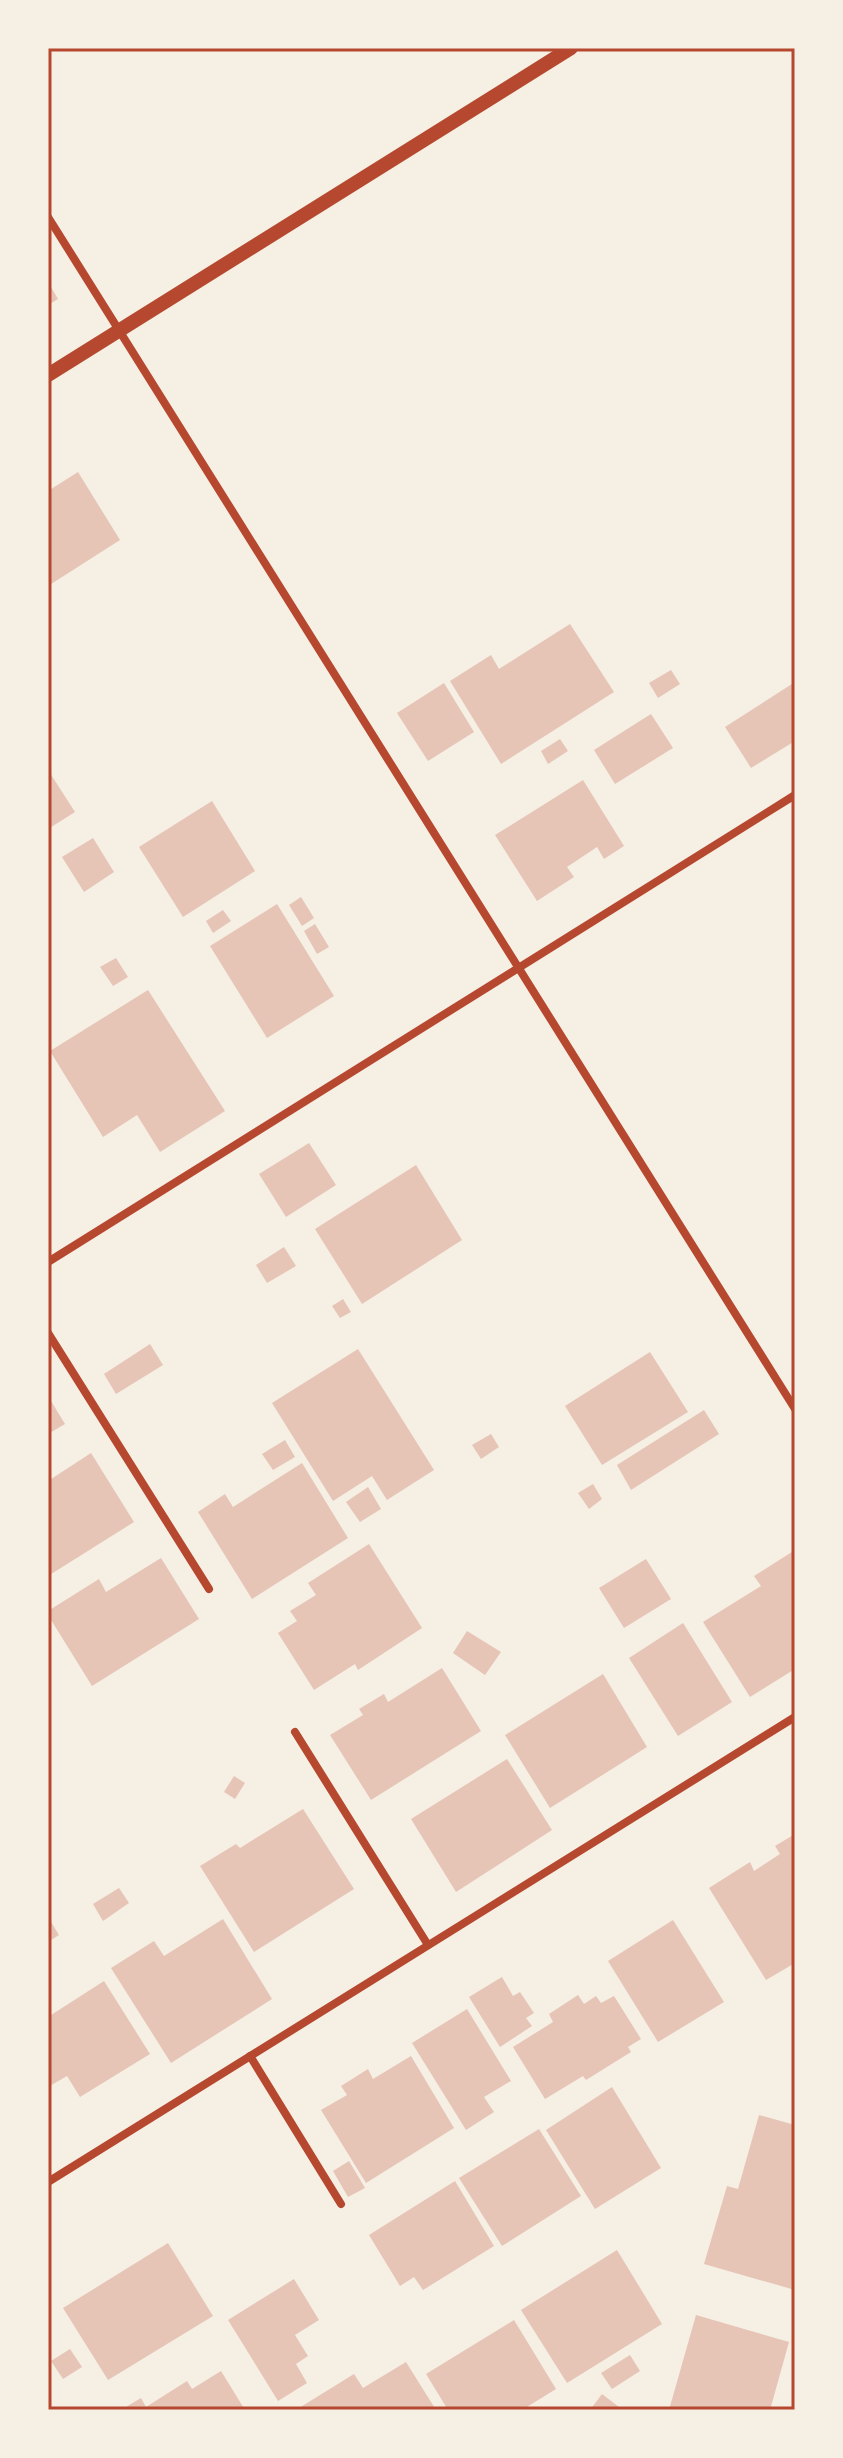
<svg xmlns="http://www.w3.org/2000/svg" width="843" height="2458" font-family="Bitter,serif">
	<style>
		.building { fill: #e6c5b7 }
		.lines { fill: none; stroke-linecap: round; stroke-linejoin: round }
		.minor { stroke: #b5482f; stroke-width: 8 }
		.tertiary { stroke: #b5482f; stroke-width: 14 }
		.neatline { fill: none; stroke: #b5482f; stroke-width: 3 }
	</style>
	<rect width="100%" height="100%" fill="#f6efe4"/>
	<g class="building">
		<path d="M48,282L58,299L48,305Z"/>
		<path d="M78,472L120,540L48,586V491Z"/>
		<path d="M570,624L614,692L501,764L450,681L491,655L499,669Z"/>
		<path d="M671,670L680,684L658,698L649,683Z"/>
		<path d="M795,682V741L751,768L725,727Z"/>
		<path d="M444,683L474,732L428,761L397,713Z"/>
		<path d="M651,714L673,748L615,784L594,750Z"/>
		<path d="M560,739L568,751L548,764L541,751Z"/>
		<path d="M48,770L75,812L48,829Z"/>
		<path d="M583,780L624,846L604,859L597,847L567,867L574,877L537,901L495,835Z"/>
		<path d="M212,801L255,871L183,917L139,847Z"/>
		<path d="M93,838L114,872L84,892L62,857Z"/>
		<path d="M301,897L314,918L302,926L289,905Z"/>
		<path d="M277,904L334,996L267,1038L210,946Z"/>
		<path d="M223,910L231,921L213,933L206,921Z"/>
		<path d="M315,924L329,947L317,954L304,931Z"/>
		<path d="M116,958L128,977L113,986L100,967Z"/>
		<path d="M148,990L225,1111L160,1152L137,1115L103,1137L50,1051Z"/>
		<path d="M309,1143L336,1185L286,1217L259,1174Z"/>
		<path d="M416,1165L462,1240L362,1304L315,1229Z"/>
		<path d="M284,1247L296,1266L267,1283L256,1265Z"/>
		<path d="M343,1299L351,1312L340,1318L332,1306Z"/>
		<path d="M150,1344L163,1365L116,1394L104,1374Z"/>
		<path d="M358,1349L434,1470L387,1500L372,1476L333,1501L272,1403Z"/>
		<path d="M650,1352L688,1412L602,1465L565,1406Z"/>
		<path d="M48,1396L65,1424L48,1434Z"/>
		<path d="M704,1410L719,1434L631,1490L617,1465Z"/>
		<path d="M491,1434L499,1447L481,1459L472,1445Z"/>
		<path d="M285,1440L295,1457L273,1470L262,1454Z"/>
		<path d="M91,1453L134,1522L48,1576V1481Z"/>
		<path d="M302,1463L348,1538L252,1599L198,1512L225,1494L233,1507Z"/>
		<path d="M593,1484L602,1499L589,1509L578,1493Z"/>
		<path d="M368,1487L381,1509L360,1522L346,1502Z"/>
		<path d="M369,1544L422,1628L358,1670L355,1664L314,1690L278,1633L297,1621L290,1611L316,1595L308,1583Z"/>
		<path d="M795,1550V1669L750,1697L703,1622L761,1586L754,1576Z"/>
		<path d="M161,1558L199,1619L92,1686L48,1615V1611L99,1579L106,1592Z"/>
		<path d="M646,1559L671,1599L624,1628L599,1588Z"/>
		<path d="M683,1623L732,1702L678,1736L629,1658Z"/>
		<path d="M467,1631L501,1652L485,1675L453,1653Z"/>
		<path d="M442,1668L481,1731L371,1800L330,1735L363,1715L359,1709L384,1694L388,1702Z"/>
		<path d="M603,1674L647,1747L550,1808L505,1735Z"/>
		<path d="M507,1759L552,1830L456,1892L411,1819Z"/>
		<path d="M234,1776L245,1783L235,1799L224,1792Z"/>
		<path d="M303,1809L354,1889L254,1952L200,1866L236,1844L240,1848Z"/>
		<path d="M795,1834V1963L766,1980L709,1888L750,1862L754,1871L780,1854L775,1846Z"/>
		<path d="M119,1888L129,1903L103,1921L93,1904Z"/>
		<path d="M48,1917L59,1935L48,1942Z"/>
		<path d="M223,1919L272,1999L171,2063L111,1968L154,1941L164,1956Z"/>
		<path d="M673,1920L724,2002L658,2042L608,1961Z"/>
		<path d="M502,1977L513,1996L520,1992L534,2013L526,2018L532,2026L500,2047L469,1997Z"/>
		<path d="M104,1981L150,2054L80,2097L67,2076L48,2087V2017Z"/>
		<path d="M578,1995L584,2004L596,1996L601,2003L614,1996L641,2039L628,2047L631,2052L586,2080L583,2076L545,2099L513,2047L553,2022L549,2014Z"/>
		<path d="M467,2009L511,2081L484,2097L494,2112L466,2130L412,2043Z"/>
		<path d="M411,2056L454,2128L366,2183L321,2110L347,2095L341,2086L368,2069L373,2079Z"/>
		<path d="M612,2087L661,2168L595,2209L546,2130Z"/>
		<path d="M759,2115L795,2125V2290L704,2264L727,2186L738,2189Z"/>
		<path d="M539,2129L581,2196L502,2246L459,2178Z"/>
		<path d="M349,2161L365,2188L348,2197L333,2171Z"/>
		<path d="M455,2181L494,2246L423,2290L414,2277L400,2286L369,2235Z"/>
		<path d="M168,2243L213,2316L108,2380L63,2308Z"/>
		<path d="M617,2250L662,2324L567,2383L521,2310Z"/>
		<path d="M294,2279L319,2320L295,2335L308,2356L296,2364L307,2383L278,2401L228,2320Z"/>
		<path d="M696,2315L789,2342L770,2410H669Z"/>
		<path d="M514,2320L556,2389L522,2410H448L426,2374Z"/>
		<path d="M70,2349L82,2367L63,2379L51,2361Z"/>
		<path d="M630,2355L640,2371L612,2389L601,2373Z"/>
		<path d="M406,2362L436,2410H301L299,2408L354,2374L363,2388Z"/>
		<path d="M221,2371L245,2410H121L141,2398L146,2407L187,2381L192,2389Z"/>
		<path d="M602,2394L623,2410H590Z"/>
	</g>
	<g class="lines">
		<g class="minor">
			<path d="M48,217L795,1409"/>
			<path d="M48,1262L795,795"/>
			<path d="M48,1333L209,1589"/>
			<path d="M295,1732L428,1945"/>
			<path d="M250,2056L341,2204"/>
			<path d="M48,2182L795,1717"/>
		</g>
		<path class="tertiary" d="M48,375L571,48"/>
	</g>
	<rect width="843" height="2458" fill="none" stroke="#f6efe4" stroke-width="100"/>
	<rect x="50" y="50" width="743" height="2358" class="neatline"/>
</svg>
